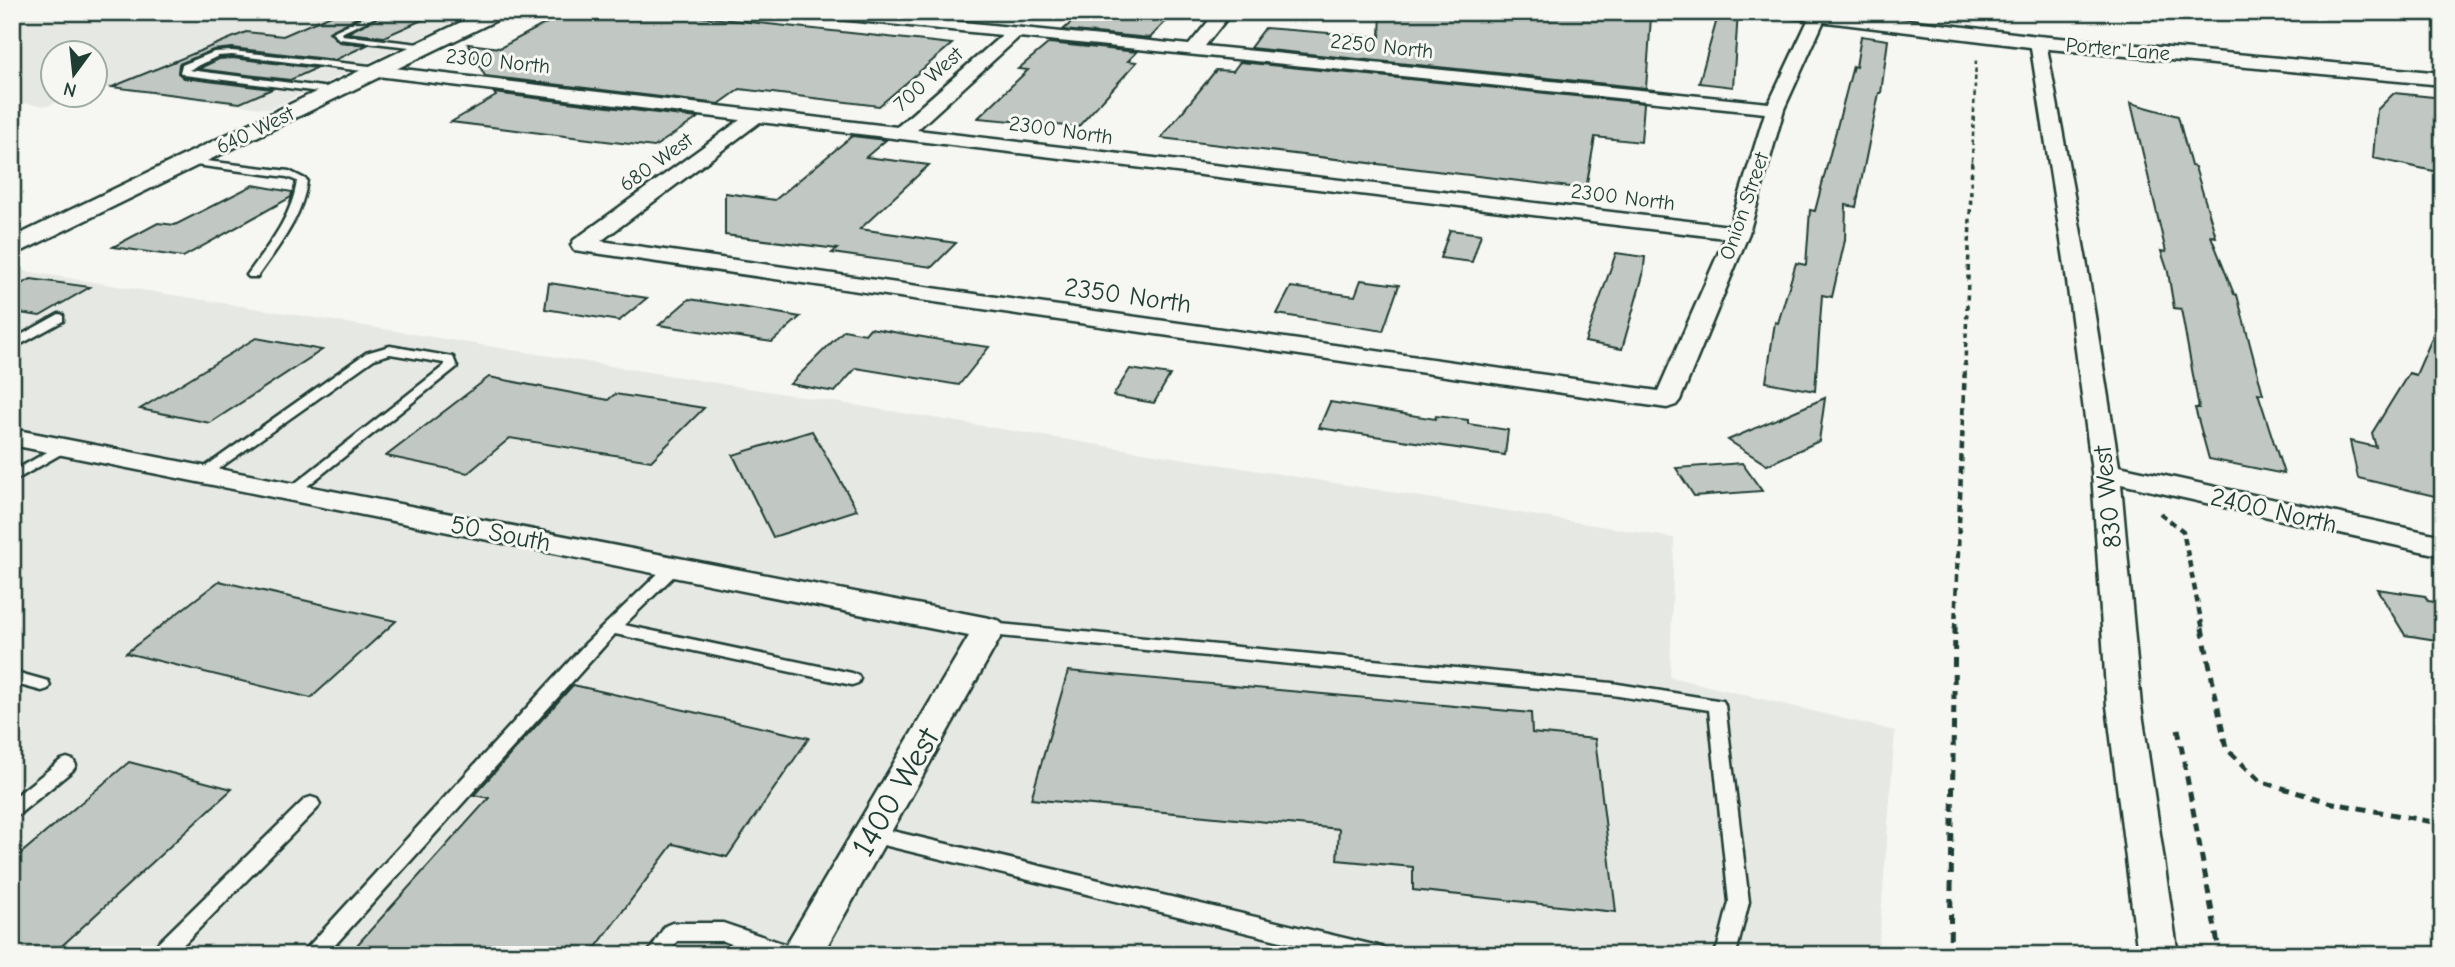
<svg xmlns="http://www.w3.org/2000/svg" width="2455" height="967" font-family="'Comic Neue',sans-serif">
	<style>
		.built { fill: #e6e8e4 }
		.building { fill: #c1c8c3; stroke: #1f3d34; stroke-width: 2 }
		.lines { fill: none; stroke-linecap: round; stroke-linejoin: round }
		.service-casing { stroke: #1f3d34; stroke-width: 5 }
		.minor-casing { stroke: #1f3d34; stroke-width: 5 }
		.tertiary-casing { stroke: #1f3d34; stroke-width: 5 }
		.path-far3 { stroke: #1f3d34; stroke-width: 2.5; stroke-dasharray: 4.5 3.5; stroke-linecap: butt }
		.path-far2 { stroke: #1f3d34; stroke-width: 3.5; stroke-dasharray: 5 4.5; stroke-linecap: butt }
		.path-far1 { stroke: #1f3d34; stroke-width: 4.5; stroke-dasharray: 7 5; stroke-linecap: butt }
		.path { stroke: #1f3d34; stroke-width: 5; stroke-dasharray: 9 7; stroke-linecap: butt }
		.service { fill: #f6f6f2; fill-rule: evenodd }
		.minor { fill: #f6f6f2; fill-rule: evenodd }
		.tertiary { fill: #f6f6f2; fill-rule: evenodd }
		.labels { text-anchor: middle; stroke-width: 6; stroke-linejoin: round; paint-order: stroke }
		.far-street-label { font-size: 21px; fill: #1f3d34; stroke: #f6f6f2 }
		.street-label { font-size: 26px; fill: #1f3d34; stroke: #f6f6f2 }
		.near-street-label { font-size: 32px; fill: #1f3d34; stroke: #f6f6f2 }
	</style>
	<rect width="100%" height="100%" fill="#f6f6f2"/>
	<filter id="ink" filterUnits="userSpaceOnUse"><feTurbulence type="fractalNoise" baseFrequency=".0143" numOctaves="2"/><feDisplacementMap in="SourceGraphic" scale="14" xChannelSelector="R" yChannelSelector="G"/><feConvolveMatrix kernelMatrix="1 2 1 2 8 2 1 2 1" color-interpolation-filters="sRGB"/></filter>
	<g filter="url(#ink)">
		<g class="built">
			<path d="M12,12H475L270,109L99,87L95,88L94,52H52V94L78,95L47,106L12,102Z"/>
			<path d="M12,269L1674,538L1670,677L1895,731L1878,955H12Z"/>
		</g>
		<g class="building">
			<path d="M338,12H368L329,32L339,42L367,45L335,60L232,48L213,50L179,64L178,73L184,78L272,89L240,103L112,87L246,32L283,36Z"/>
			<path d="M388,12H440L384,37L347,33Z"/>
			<path d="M567,12H656L952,44L879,106L740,89L719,104L485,76L468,44L500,48Z"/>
			<path d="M1083,12H1164L1160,16L1170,17L1150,38L1063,30Z"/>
			<path d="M1381,12H1576L1651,17L1646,88L1250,48L1265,28L1380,37Z"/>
			<path d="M1719,12H1738L1733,87L1699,83Z"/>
			<path d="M1861,36L1888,40L1881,93H1879L1856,207L1846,205L1845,240L1832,297L1822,295L1815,391L1766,382L1775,322L1778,323L1796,263L1806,265L1810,210L1815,211L1853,66L1856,67Z"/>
			<path d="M1049,43L1137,52L1128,61L1137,62L1078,127L978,118L1028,70L1018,69Z"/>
			<path d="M232,58L317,68L290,80L198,69L219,59Z"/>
			<path d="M1240,62L1644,103L1641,142L1595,137L1586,189L1161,138L1216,70L1233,71Z"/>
			<path d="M494,93L698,118L654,147L451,122L496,96Z"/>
			<path d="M2394,93L2443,98V173L2373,158L2377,110Z"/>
			<path d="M2131,103L2178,116L2191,166L2195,167L2216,237L2211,236L2234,294L2237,295L2263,394L2258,393L2284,474L2209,459L2195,408H2199L2181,309L2174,308L2168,272L2161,251L2166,252Z"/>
			<path d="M852,136L886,140L866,157L929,165L860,229L956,243L932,267L832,253L837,249L725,235V193L775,200Z"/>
			<path d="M253,185L292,192L291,197L183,257L113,247L158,223L175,225Z"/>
			<path d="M1450,230L1481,234L1472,262L1440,258Z"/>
			<path d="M1616,253L1645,257L1643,275L1622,349L1585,342Z"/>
			<path d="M31,279L90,287L40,316L12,312V289Z"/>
			<path d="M1361,280L1399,285L1383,331L1277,314L1291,287L1355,296Z"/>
			<path d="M549,283L647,298L619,321L545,309Z"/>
			<path d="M689,299L766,311L800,317L772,342L659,325Z"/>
			<path d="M2443,313V498L2358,478L2350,441L2376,447L2372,433L2409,373L2416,375Z"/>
			<path d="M870,328L946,341L989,347L959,385L856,368L835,392L790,384L844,330L865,334Z"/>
			<path d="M256,338L322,350L210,423L140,409Z"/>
			<path d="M1130,369L1170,375L1154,403L1113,396Z"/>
			<path d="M489,377L608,400L615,394L704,408L651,461L510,438L468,473L386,456Z"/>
			<path d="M1825,398L1819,441L1767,465L1728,440Z"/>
			<path d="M1330,402L1435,419L1436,416L1468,420V424L1508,430L1505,455L1319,428Z"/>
			<path d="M812,431L857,510L773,537L733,455Z"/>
			<path d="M1742,463L1762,491L1694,496L1676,468Z"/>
			<path d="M219,581L396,621L311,698L126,653Z"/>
			<path d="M2377,589L2425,596L2428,601L2443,603V641L2405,635Z"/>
			<path d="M1068,671L1531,713L1532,733L1595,739L1616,912L1413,890V867L1337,860L1339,829L1031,799Z"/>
			<path d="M573,685L809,738L727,857L673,844L590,955H348L489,798L474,795Z"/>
			<path d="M129,762L232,789L52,955H37L12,948V861Z"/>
		</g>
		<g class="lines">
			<g class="service-casing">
				<g id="service">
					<path d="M375,12H386L341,33L342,35L427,45L431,47L427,49L339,39L332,32Z"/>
					<path d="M232,51L379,67L383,70L379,73L232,55L218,56L189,70L338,89V93L335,94L184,75L180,72L182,65L214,52Z"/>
					<path d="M190,159L289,171L307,180C303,217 278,247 257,277H249L247,275C268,246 292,217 297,181L287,177L187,164L185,162Z"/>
					<path d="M59,314L63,315V321L12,349V340Z"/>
					<path d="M390,346L453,357L457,367L296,495L291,496L284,492L444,366V363L390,354L374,359L207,477L202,478L195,474L366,353Z"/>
					<path d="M63,443L70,447L68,450L12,482V472Z"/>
					<path d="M674,562L679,563L682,567L679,571L624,625L852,673L858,675L860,679L858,683L852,685L615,634L326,955H303L306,949L586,643L669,563Z"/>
					<path d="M989,623L1612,683L1723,701L1725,705L1749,902L1737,950L1735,955H1713L1718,946L1729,902L1709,710L1612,695L989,635L983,633L981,629L983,625Z"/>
					<path d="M12,671L48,681L50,685L48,689L42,691L12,683Z"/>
					<path d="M67,758L73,760L76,765L73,770L18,815L12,817V799L61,760Z"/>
					<path d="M311,797L317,799L320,804L317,809L173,955H149L152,949L305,799Z"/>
					<path d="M871,826L1378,946L1385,949L1388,955H1339L871,842L864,839L862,834L864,829Z"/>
					<path d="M672,923H723L799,949L802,955H764L723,941H677L668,955H647L665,926Z"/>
				</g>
			</g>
			<g class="minor-casing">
				<g id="minor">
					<path d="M809,12H865L1189,45L1216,12H1232L1205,46L1769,103L1811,14H1827L1784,109L1749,233L1680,400L1676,405L1667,408L574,250L571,245L574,240L740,120L377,76L369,71L377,66L897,127L1002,35L817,17ZM1019,37L1765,113L1730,226L917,130ZM760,122L1725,238L1658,391L601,241Z"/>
					<path d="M2038,37L2046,42L2087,266L2119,466L2443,536V556L2121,484L2141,706L2178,955H2138L2107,706L2092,472L2065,266L2030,42Z"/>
					<path d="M12,429L989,618L1000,621L1005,629L822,955H780L969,636L12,445Z"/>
				</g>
			</g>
			<g class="tertiary-casing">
				<g id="tertiary">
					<path d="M482,12H507L505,16L12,256V238Z"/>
					<path d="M1785,12H1843L2038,36L2443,73V85L2038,48L1794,18Z"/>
				</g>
			</g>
			<path class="path-far3" d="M1972,161L1976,59"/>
			<path class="path-far2" d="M1965,366L1972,159"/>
			<g class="path-far1">
				<path d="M2160,513L2183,531L2203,630"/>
				<path d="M1955,630L1965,364"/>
			</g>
			<g class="path">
				<path d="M2202,628L2226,748L2260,781L2328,802L2443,824"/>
				<path d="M2178,729L2220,955"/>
				<path d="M1950,955L1955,628"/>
			</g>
			<use href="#service" class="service"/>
			<use href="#minor" class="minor"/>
			<use href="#tertiary" class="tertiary"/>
		</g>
	</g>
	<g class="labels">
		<g class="far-street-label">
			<text transform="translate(1382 46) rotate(6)" y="7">2250 North</text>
			<text transform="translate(2118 49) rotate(5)" y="7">Porter Lane</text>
			<text transform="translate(498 61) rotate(6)" y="7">2300 North</text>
			<text transform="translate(928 79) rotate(-42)" y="7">700 West</text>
			<text transform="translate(255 130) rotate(-26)" y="7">640 West</text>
			<text transform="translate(1061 130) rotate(8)" y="7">2300 North</text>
			<text transform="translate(656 162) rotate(-36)" y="7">680 West</text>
			<text transform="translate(1623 197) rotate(7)" y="7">2300 North</text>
			<text transform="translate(1744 206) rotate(-71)" y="7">Onion Street</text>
		</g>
		<g class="street-label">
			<text transform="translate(1128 295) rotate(8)" y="9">2350 North</text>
			<text transform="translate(2107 497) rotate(-96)" y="9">830 West</text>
			<text transform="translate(2274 510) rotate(13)" y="9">2400 North</text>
			<text transform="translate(501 533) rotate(11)" y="9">50 South</text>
		</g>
		<g class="near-street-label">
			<text transform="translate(895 792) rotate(-60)" y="11">1400 West</text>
		</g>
	</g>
	<rect width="2455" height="967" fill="none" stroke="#f6f6f2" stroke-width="42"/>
	<rect x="21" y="21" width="2413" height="925" fill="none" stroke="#1f3d34" stroke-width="2.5" filter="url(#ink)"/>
	<g transform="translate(74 74) rotate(195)"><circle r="33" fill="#f6f6f2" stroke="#a0aca6" stroke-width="2"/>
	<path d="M0-5L12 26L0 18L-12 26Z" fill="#1f3d34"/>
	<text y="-10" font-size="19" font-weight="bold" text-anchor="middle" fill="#1f3d34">N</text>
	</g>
</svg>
